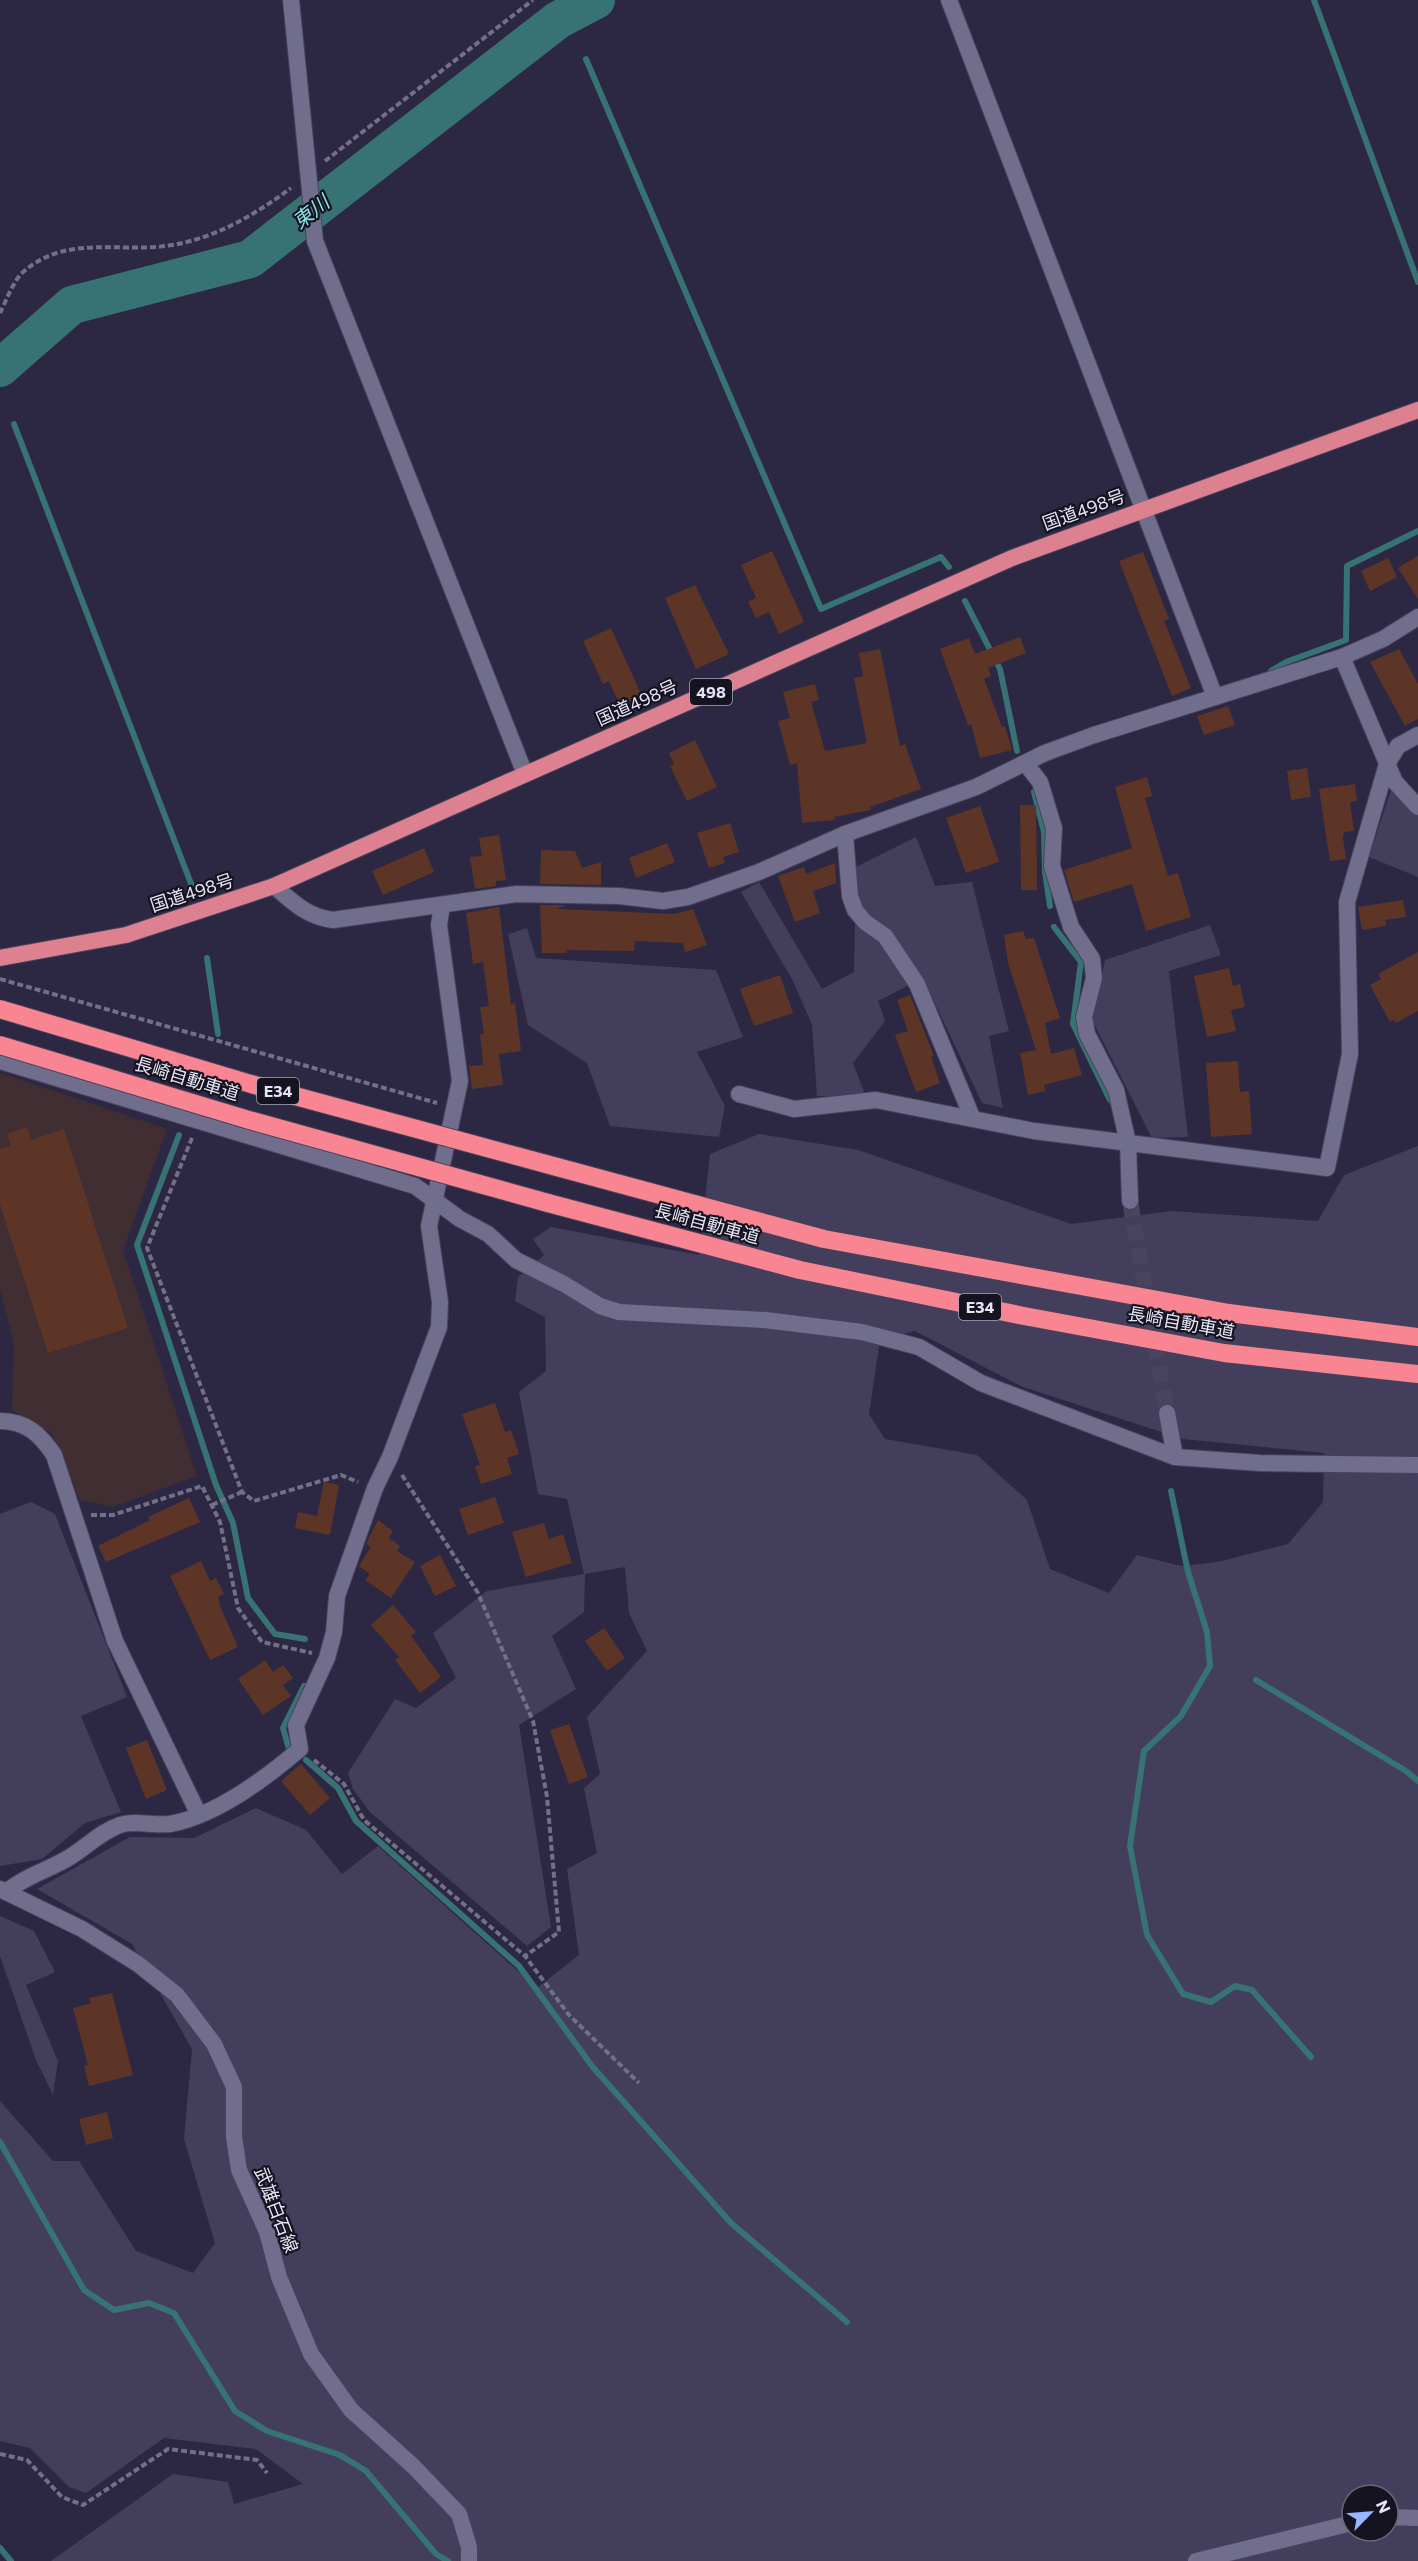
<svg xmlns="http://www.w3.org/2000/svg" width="1418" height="2561" font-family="Commissioner,'Noto Sans JP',sans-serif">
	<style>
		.commercial { fill: #412e33 }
		.green { fill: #433e5c; fill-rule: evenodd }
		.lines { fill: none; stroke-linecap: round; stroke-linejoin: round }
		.stream { stroke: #377274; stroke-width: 6 }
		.river { stroke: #377274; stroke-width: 38 }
		.building { fill: #5c3527 }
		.minor-tunnel { stroke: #48445e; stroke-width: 16; stroke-dasharray: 16 8; stroke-linecap: butt }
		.minor-casing { stroke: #47435a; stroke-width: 18 }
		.secondary-casing { stroke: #47435a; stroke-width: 18 }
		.trunk-casing { stroke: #47435a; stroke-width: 18 }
		.motorway-casing { stroke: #47435a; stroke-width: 20 }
		.path { stroke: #726f87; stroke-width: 4; stroke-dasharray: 6 3; stroke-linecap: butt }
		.minor { stroke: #716d8d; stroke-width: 16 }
		.secondary { stroke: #716d8d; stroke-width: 16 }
		.trunk { stroke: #dd8090; stroke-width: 16 }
		.motorway { stroke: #f88591; stroke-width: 18 }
		.motorway-bridge-casing { stroke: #47435a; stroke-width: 20; stroke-linecap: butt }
		.motorway-bridge { stroke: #f88591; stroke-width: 18 }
		.labels { text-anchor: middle; stroke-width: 4.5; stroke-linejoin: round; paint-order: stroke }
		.shield { fill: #15131f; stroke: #a7a5b6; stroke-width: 1.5 }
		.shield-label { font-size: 16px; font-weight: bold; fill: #e6e4f7 }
		.street-label { font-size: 18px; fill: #e6e4f7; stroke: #15131f }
		.water-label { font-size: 20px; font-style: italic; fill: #86e6e9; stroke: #15131f }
	</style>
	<rect width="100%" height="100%" fill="#2c2843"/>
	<path class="commercial" d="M0,1073L167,1129L123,1250L197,1476L112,1507L80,1500L52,1434L12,1410L14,1343L0,1290Z"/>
	<g class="green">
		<path d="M1391,790L1418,816V877L1369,857Z"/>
		<path d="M916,837L935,886L972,882L1009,1031L989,1036L1003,1108L982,1103L923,978L878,1001L885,1021L853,1063L866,1097L817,1096L812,1025L793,981L741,892L759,882L822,989L854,972L856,867Z"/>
		<path d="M1210,925L1221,955L1169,971L1188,1137L1152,1138L1092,1020L1105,960Z"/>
		<path d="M527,928L536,958L716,970L743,1037L697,1052L725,1106L719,1137L610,1126L587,1063L528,1025L508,934Z"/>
		<path d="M759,1134L858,1150L1071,1224L1172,1211L1318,1221L1344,1175L1418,1146V2561H51L173,2474L228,2482L234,2504L303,2484L256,2449L164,2438L86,2493L69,2487L30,2448L0,2441V2101L53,2161H79L136,2251L193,2273L215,2243L184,2139L192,2049L132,1944L37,1889L130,1837L194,1838L256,1808L306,1830L342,1874L378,1846L537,1988L579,1955L567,1869L597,1853L584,1788L600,1774L587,1717L647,1651L629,1613L625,1567L585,1574L584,1612L552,1636L576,1689L519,1725L551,1927L527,1946L370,1812L353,1789L348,1773L395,1699L416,1708L456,1678L433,1633L487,1591L584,1574L567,1499L538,1494L519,1392L546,1371L545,1317L515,1301L518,1277L544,1255L533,1239L551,1227L699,1255L710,1154ZM915,1331L1023,1387L1183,1439L1324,1453L1323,1502L1288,1544L1218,1562L1181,1566L1137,1555L1109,1593L1050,1569L1027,1500L977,1455L885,1439L869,1414L880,1340ZM1352,2495H1388V2531H1352Z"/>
		<path d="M31,1502L55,1514L127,1697L81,1716L121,1812L85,1823L42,1859L0,1866V1514Z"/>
		<path d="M0,1916L34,1931L55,1972L26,1985L58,2061L53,2095L36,2060L0,1956Z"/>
	</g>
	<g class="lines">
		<g class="stream">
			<path d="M1314,0L1418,282"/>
			<path d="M586,59L821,609L941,557L949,567"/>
			<path d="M14,424L195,894"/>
			<path d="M965,601L1000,669L1017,751"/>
			<path d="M1271,671L1286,662L1346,640L1347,566L1418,531"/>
			<path d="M1034,792L1044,832L1045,872L1050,906"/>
			<path d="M1054,927L1081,962L1073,1024L1110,1100"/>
			<path d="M207,958L218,1034"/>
			<path d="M179,1135L137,1245L216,1485L233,1523L248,1598L275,1634L305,1639"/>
			<path d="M1171,1491L1188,1572L1207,1632L1210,1666L1181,1716L1144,1751L1130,1846L1147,1935L1183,1994L1211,2002L1235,1986L1252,1990L1311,2057"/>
			<path d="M1256,1680L1406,1771L1418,1781"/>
			<path d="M289,1749L283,1728L304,1686"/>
			<path d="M306,1760L338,1788L356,1821L519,1966L592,2066L731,2223L847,2322"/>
			<path d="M0,2142L84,2290L114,2310L149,2303L174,2313L235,2411L267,2431L340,2455L366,2471L436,2554L448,2561"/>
			<path d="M0,2548L11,2561"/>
		</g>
		<path class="river" d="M0,368L72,305L250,259L558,20L596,0"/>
	</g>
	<g class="building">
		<path d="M772,551L804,622L779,634L769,612L756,618L748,602L756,598L741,565Z"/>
		<path d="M1143,552L1169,619L1164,621L1191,688L1172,696L1119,561Z"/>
		<path d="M1418,556V599L1398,568Z"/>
		<path d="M1388,558L1397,577L1370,591L1361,571Z"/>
		<path d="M695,585L729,654L696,669L665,598Z"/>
		<path d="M611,628L642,696L620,705L609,681L603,684L583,641Z"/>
		<path d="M1020,637L1026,653L988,668L991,676L984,679L1002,727L1005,726L1012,750L980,758L971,724L968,725L940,649L969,638L975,654Z"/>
		<path d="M880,649L900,746L905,744L921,789L870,807L871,810L834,817L835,820L802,823L797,763L790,765L778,721L790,718L783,692L815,684L819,700L811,702L825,751L867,743L854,678L863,676L859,653Z"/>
		<path d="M1399,649L1418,684V719L1405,726L1370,662Z"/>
		<path d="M1228,706L1235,725L1204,735L1197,716Z"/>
		<path d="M695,740L717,787L687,801L670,766L674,764L669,753Z"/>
		<path d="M1307,768L1311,797L1291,800L1287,771Z"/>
		<path d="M1147,777L1152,796L1145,798L1168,876L1178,873L1191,917L1146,931L1132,884L1074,902L1064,870L1132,848L1115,787Z"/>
		<path d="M1355,784L1357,801L1350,802L1354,831L1344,832L1343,838L1346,859L1330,861L1319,789Z"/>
		<path d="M1020,805H1036L1037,890H1021Z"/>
		<path d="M980,806L999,862L966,873L946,818Z"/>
		<path d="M730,823L739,852L723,857L725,863L709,868L697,833Z"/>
		<path d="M499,835L506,880L496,881V886L475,889L470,857L482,856L479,838Z"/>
		<path d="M667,843L675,862L636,878L629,858Z"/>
		<path d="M424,848L434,872L383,895L372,871Z"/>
		<path d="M541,850L575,851L582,868L601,862V885L540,884Z"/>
		<path d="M835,863L836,883L813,891L820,913L795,922L778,876L804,867L806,874Z"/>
		<path d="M1403,900L1406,917L1385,920L1386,926L1362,930L1358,907Z"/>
		<path d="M540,905H566L557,909L674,914L693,909L707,945L685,952L683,943L635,941L634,951L567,950V953H542Z"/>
		<path d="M499,907L511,1004L515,1003L521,1051L499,1054L503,1085L472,1089L469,1066L483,1065L480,1034H484L480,1007L489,1006L483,962L473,964L466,913Z"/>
		<path d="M1023,931L1026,939L1034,938L1060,1018L1045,1023L1051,1054L1074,1048L1082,1075L1044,1085L1045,1091L1028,1095L1020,1053L1036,1050L1008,963L1004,935Z"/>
		<path d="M1418,952V1011L1396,1023L1394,1020L1390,1022L1370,985L1381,979L1378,974Z"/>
		<path d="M1229,968L1233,986L1240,984L1245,1007L1231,1010L1236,1031L1207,1037L1194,976Z"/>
		<path d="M780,975L793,1013L754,1026L740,989Z"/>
		<path d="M910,995L934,1056L931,1057L940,1083L916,1092L895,1035L908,1031L897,1000Z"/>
		<path d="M1238,1061L1240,1092L1249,1091L1252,1134L1211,1137L1206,1063Z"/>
		<path d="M27,1127L31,1140L64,1129L128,1328L48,1353L0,1204V1149L11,1146L7,1134Z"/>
		<path d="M495,1403L505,1432L511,1430L519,1454L507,1458L512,1474L481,1484L475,1466L480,1465L462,1414Z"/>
		<path d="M324,1482L339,1485L330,1535L295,1528L298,1512L317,1516Z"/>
		<path d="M495,1497L504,1523L468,1535L459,1509Z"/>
		<path d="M189,1498L200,1522L106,1562L98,1546L150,1520L148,1517Z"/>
		<path d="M378,1520L393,1531L389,1538L400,1546L397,1551L415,1562L391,1598L365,1580L370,1574L359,1566L371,1547L366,1544Z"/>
		<path d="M544,1523L549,1539L563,1534L572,1563L526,1577L512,1532Z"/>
		<path d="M440,1555L456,1586L435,1596L420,1566Z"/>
		<path d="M201,1561L210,1581L216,1578L224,1594L218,1597L220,1606L238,1647L210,1660L170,1576Z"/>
		<path d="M393,1605L416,1632L411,1636L441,1677L420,1693L395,1660L399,1657L371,1625Z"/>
		<path d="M604,1628L625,1658L607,1671L585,1641Z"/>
		<path d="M265,1660L273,1672L283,1665L293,1678L283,1685L291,1696L263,1715L238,1679Z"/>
		<path d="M569,1724L588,1777L569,1784L550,1730Z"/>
		<path d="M147,1740L167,1790L146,1799L126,1748Z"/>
		<path d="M301,1764L330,1798L310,1815L281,1781Z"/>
		<path d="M112,1993L133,2075L89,2086L84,2066L88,2065L73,2008L91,2003L89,1998Z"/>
		<path d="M107,2112L113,2138L86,2145L79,2119Z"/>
	</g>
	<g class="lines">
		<path class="minor-tunnel" d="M1130,1201L1167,1413"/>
		<g class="minor-casing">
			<g id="minor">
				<path d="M291,0L315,241L525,774"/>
				<path d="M949,0L1215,697"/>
				<path d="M1342,657L1395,782L1418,807"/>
				<path d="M1025,763L1040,782L1054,828L1052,866L1071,927L1092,959L1094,978L1084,1017L1087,1034L1116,1090L1128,1143L1130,1201"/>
				<path d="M845,834L850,896L855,910L865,922L885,936L917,984L972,1117"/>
				<path d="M274,886C293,902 307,917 333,920L516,894L619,896L663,901L688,897L759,872L845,834L976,787L1045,753L1094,735L1342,657L1383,639L1418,617"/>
				<path d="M0,1061L415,1186L460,1219L488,1234L516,1260L564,1284L600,1306L619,1312L765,1320L862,1332L919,1347L981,1383L1175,1457L1260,1463L1418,1465"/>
				<path d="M739,1094L794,1109L876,1100L1034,1131L1327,1168L1350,1054L1347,902L1387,764L1398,746L1418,735"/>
				<path d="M1167,1413L1175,1457"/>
				<path d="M0,1421C26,1421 40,1434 54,1455L115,1641L199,1815"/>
				<path d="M6,1892C25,1876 49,1870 70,1857C88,1846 100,1832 120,1825C135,1820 154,1826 170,1824C215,1816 266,1778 300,1749L296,1725L327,1658L334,1632L337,1596L375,1488L390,1457L439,1327L440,1302L429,1226L460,1081L439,925L442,905"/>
				<path d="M1388,2517L1418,2518"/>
				<path d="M1196,2561L1352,2523"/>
			</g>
		</g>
		<g class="secondary-casing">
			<path id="secondary" d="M0,1889L82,1929L138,1964L177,1995L214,2044L234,2087V2137L239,2170L267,2232L279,2277L311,2354L351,2410L413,2466L459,2514L469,2547V2561"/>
		</g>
		<g class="trunk-casing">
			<path id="trunk" d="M0,958L126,935L274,886L1012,558L1418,410"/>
		</g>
		<g class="motorway-casing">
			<g id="motorway">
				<path d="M557,1167L824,1239L1229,1313L1418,1337"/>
				<path d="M548,1203L800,1270L1024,1316L1224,1353L1418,1374"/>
			</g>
		</g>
		<g class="path">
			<path d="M325,161L533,0"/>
			<path d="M0,313C6,301 13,282 22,273C66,233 120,254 172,245C216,238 256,214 291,188"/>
			<path d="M0,979L437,1103"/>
			<path d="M192,1138L147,1248L242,1492L254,1501L341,1475L358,1482"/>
			<path d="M402,1475L478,1593L533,1721L547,1797L559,1932L525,1956"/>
			<path d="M212,1505L242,1492"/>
			<path d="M91,1515H113L202,1486L220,1522L238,1608L262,1642L312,1653"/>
			<path d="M314,1760L344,1784L364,1820L525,1956L569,2015L639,2083"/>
			<path d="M0,2454L27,2460L62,2497L83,2505L168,2449L257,2460L267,2473"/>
		</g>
		<use href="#minor" class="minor"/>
		<use href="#secondary" class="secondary"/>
		<use href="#trunk" class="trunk"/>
		<use href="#motorway" class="motorway"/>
		<g class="motorway-bridge-casing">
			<g id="motorway-bridge">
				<path d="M0,1009L251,1084L557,1167"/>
				<path d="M0,1045L249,1120L548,1203"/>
			</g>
		</g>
		<use href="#motorway-bridge" class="motorway-bridge"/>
	</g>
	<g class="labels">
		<g class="shield">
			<rect x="690" y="679" width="42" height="26" rx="4.5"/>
			<rect x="257" y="1078" width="42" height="26" rx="4.5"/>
			<rect x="959" y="1294" width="42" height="26" rx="4.5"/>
		</g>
		<g class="shield-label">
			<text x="711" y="698">498</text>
			<text x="278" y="1097">E34</text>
			<text x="980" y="1313">E34</text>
		</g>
		<g class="street-label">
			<text transform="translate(1084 510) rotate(-20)" y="6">国道498号</text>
			<text transform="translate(637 703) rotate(-24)" y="6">国道498号</text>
			<text transform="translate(192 893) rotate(-18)" y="6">国道498号</text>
			<text transform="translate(187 1079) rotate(17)" y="6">長崎自動車道</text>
			<text transform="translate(707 1224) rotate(15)" y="6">長崎自動車道</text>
			<text transform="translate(1181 1323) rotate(10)" y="6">長崎自動車道</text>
			<text transform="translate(276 2210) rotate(69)" y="6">武雄白石線</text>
		</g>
		<g class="water-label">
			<text transform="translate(311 212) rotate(-38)" y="7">東川</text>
		</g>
	</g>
	<g transform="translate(1370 2513) rotate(65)"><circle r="28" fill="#15131f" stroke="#696775" stroke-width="1.5"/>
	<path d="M0-4.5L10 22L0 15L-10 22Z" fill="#94b7fd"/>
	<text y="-9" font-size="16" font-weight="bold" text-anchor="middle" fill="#e6e4f7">N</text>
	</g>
</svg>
